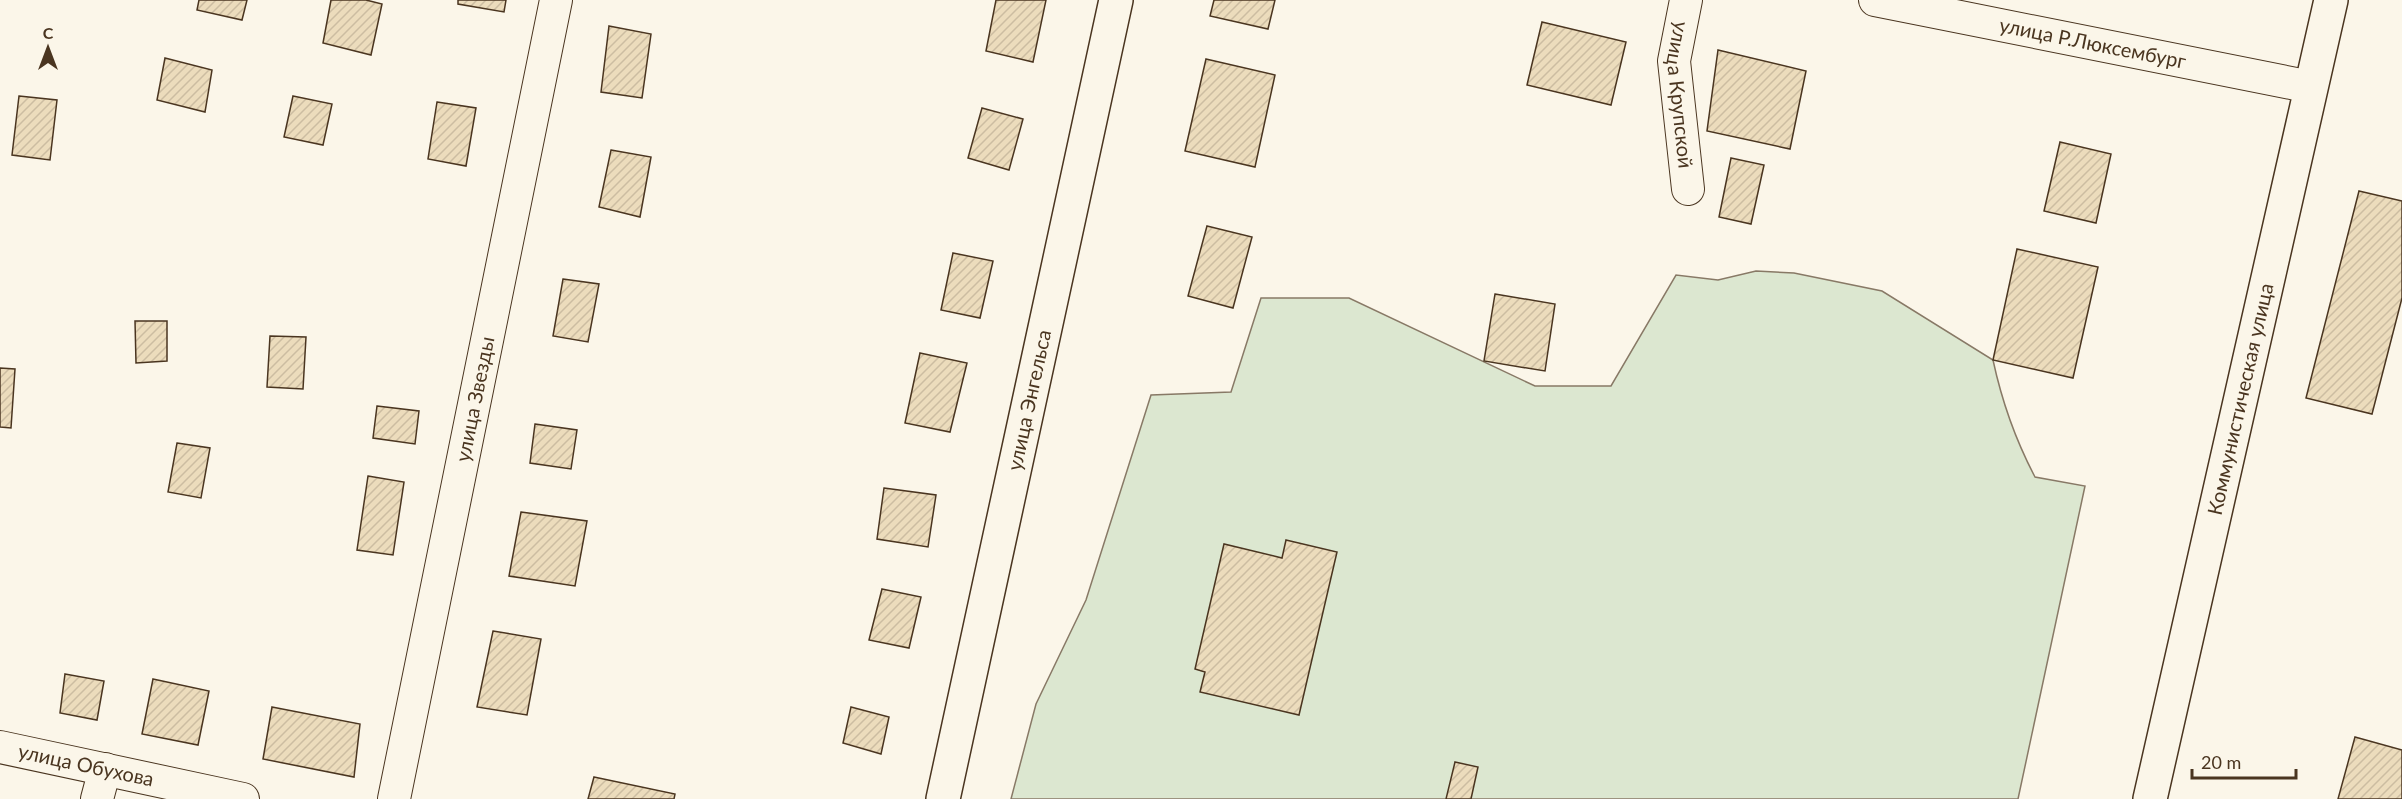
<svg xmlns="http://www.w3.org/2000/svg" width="2402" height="799" font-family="Lato,sans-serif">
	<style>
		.green { fill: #dce7d0; stroke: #887966; stroke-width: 1.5 }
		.building { fill: url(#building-hatch); stroke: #4a3520; stroke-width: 1.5 }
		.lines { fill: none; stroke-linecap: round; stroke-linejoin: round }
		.minor-casing { stroke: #4a3520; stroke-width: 34 }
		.tertiary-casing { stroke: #4a3520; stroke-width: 36 }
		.minor { stroke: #fbf6e9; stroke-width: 32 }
		.tertiary { stroke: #fbf6e9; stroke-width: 33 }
		.labels { text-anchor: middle; stroke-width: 4.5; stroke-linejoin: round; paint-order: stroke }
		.street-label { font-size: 20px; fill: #4a3520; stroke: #fbf6e9 }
	</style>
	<defs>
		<pattern id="building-hatch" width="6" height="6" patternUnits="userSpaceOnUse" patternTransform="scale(1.5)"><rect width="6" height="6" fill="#ecdcbc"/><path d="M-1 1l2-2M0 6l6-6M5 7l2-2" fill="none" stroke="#ccbda1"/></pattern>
	</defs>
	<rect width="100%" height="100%" fill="#fbf6e9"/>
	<path class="green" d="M1756,271L1794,273L1882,291L1993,360C2002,402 2015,439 2035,477L2085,486L2018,799H1011L1036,704L1086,600L1151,395L1231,392L1261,298H1349L1535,386H1611L1676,275L1718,280Z"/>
	<g class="building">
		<path d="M199,0H247L242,20L197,10Z"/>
		<path d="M331,0H366L382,4L371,55L323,43Z"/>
		<path d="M458,0H506L504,12L458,4Z"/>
		<path d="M996,0H1046L1033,62L986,51Z"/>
		<path d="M1214,0H1275L1268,29L1210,16Z"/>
		<path d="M1542,22L1626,42L1611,105L1527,85Z"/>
		<path d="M609,26L651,34L642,98L601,92Z"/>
		<path d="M1718,50L1806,71L1790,149L1707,131Z"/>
		<path d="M165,58L212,70L205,112L157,100Z"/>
		<path d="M1206,59L1275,75L1255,167L1185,151Z"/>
		<path d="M19,96L57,100L50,160L12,155Z"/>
		<path d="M293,96L332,104L323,145L284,137Z"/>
		<path d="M437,102L476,108L466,166L428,159Z"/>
		<path d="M982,108L1023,119L1009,170L968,158Z"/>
		<path d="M2060,142L2111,154L2096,223L2044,211Z"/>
		<path d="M611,150L651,157L640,217L599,207Z"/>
		<path d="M1731,158L1764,165L1751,224L1719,217Z"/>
		<path d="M2359,191L2402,201V298L2372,414L2306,398Z"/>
		<path d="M1207,226L1252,237L1233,308L1188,296Z"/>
		<path d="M2017,249L2098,267L2073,378L1993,360Z"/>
		<path d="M953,253L993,261L980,318L941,310Z"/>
		<path d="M563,279L599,284L588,342L553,336Z"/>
		<path d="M1495,294L1555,304L1545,371L1484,361Z"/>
		<path d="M135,321H167V361L136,363Z"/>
		<path d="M270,336L306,337L303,389L267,387Z"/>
		<path d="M920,353L967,363L950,432L905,423Z"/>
		<path d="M0,368L15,369L11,428L0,427Z"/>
		<path d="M377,406L419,411L415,444L373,438Z"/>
		<path d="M535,424L577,430L571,469L530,463Z"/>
		<path d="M177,443L210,448L201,498L168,492Z"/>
		<path d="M368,476L404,482L393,555L357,550Z"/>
		<path d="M884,488L936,495L928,547L877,539Z"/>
		<path d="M521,512L587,521L575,586L509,576Z"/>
		<path d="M1286,540L1337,552L1299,715L1200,692L1205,672L1195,669L1224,544L1282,558Z"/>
		<path d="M882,589L921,597L909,648L869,640Z"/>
		<path d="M493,631L541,639L527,715L477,707Z"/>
		<path d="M65,674L104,681L97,720L60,713Z"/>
		<path d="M153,679L209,691L198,745L142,734Z"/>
		<path d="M272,707L360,724L354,777L263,759Z"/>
		<path d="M851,707L889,717L881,754L843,743Z"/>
		<path d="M2355,737L2402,750V799H2338Z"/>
		<path d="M1455,762L1478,767L1471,799H1446Z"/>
		<path d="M594,777L675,794L674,799H588Z"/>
	</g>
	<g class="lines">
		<g class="minor-casing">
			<g id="minor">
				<path id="s1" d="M1686,0L1674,61L1688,189"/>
				<path id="s2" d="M1875,0L2311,87"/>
				<path id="s3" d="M0,747L243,799"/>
				<path d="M97,799L105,769"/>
				<path id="s4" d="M394,799L556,0"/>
			</g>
		</g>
		<g class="tertiary-casing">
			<g id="tertiary">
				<path id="s5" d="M943,799L1116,0"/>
				<path id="s6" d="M2150,799L2331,0"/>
			</g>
		</g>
		<use href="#minor" class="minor"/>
		<use href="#tertiary" class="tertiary"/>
	</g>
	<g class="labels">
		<g class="street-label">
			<text dy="7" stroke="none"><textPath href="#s2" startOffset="222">улица Р.Люксембург</textPath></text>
			<text dy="7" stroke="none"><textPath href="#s1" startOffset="96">улица Крупской</textPath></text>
			<text dy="7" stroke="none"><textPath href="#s6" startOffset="410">Коммунистическая улица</textPath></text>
			<text dy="7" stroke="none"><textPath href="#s4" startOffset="408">улица Звезды</textPath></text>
			<text dy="7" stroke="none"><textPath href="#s5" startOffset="408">улица Энгельса</textPath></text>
			<text dy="7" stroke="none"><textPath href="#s3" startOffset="88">улица Обухова</textPath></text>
		</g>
	</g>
	<g transform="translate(48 48)" stroke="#fbf6e9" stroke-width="4.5" paint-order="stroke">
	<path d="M0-4.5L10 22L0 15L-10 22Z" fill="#4a3520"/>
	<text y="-9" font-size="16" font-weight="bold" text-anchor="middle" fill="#4a3520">С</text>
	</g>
	<path d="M2192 769v9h104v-9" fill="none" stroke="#4a3520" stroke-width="3"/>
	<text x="2201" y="769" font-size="18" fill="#4a3520" stroke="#fbf6e9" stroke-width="4.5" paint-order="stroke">20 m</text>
</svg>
